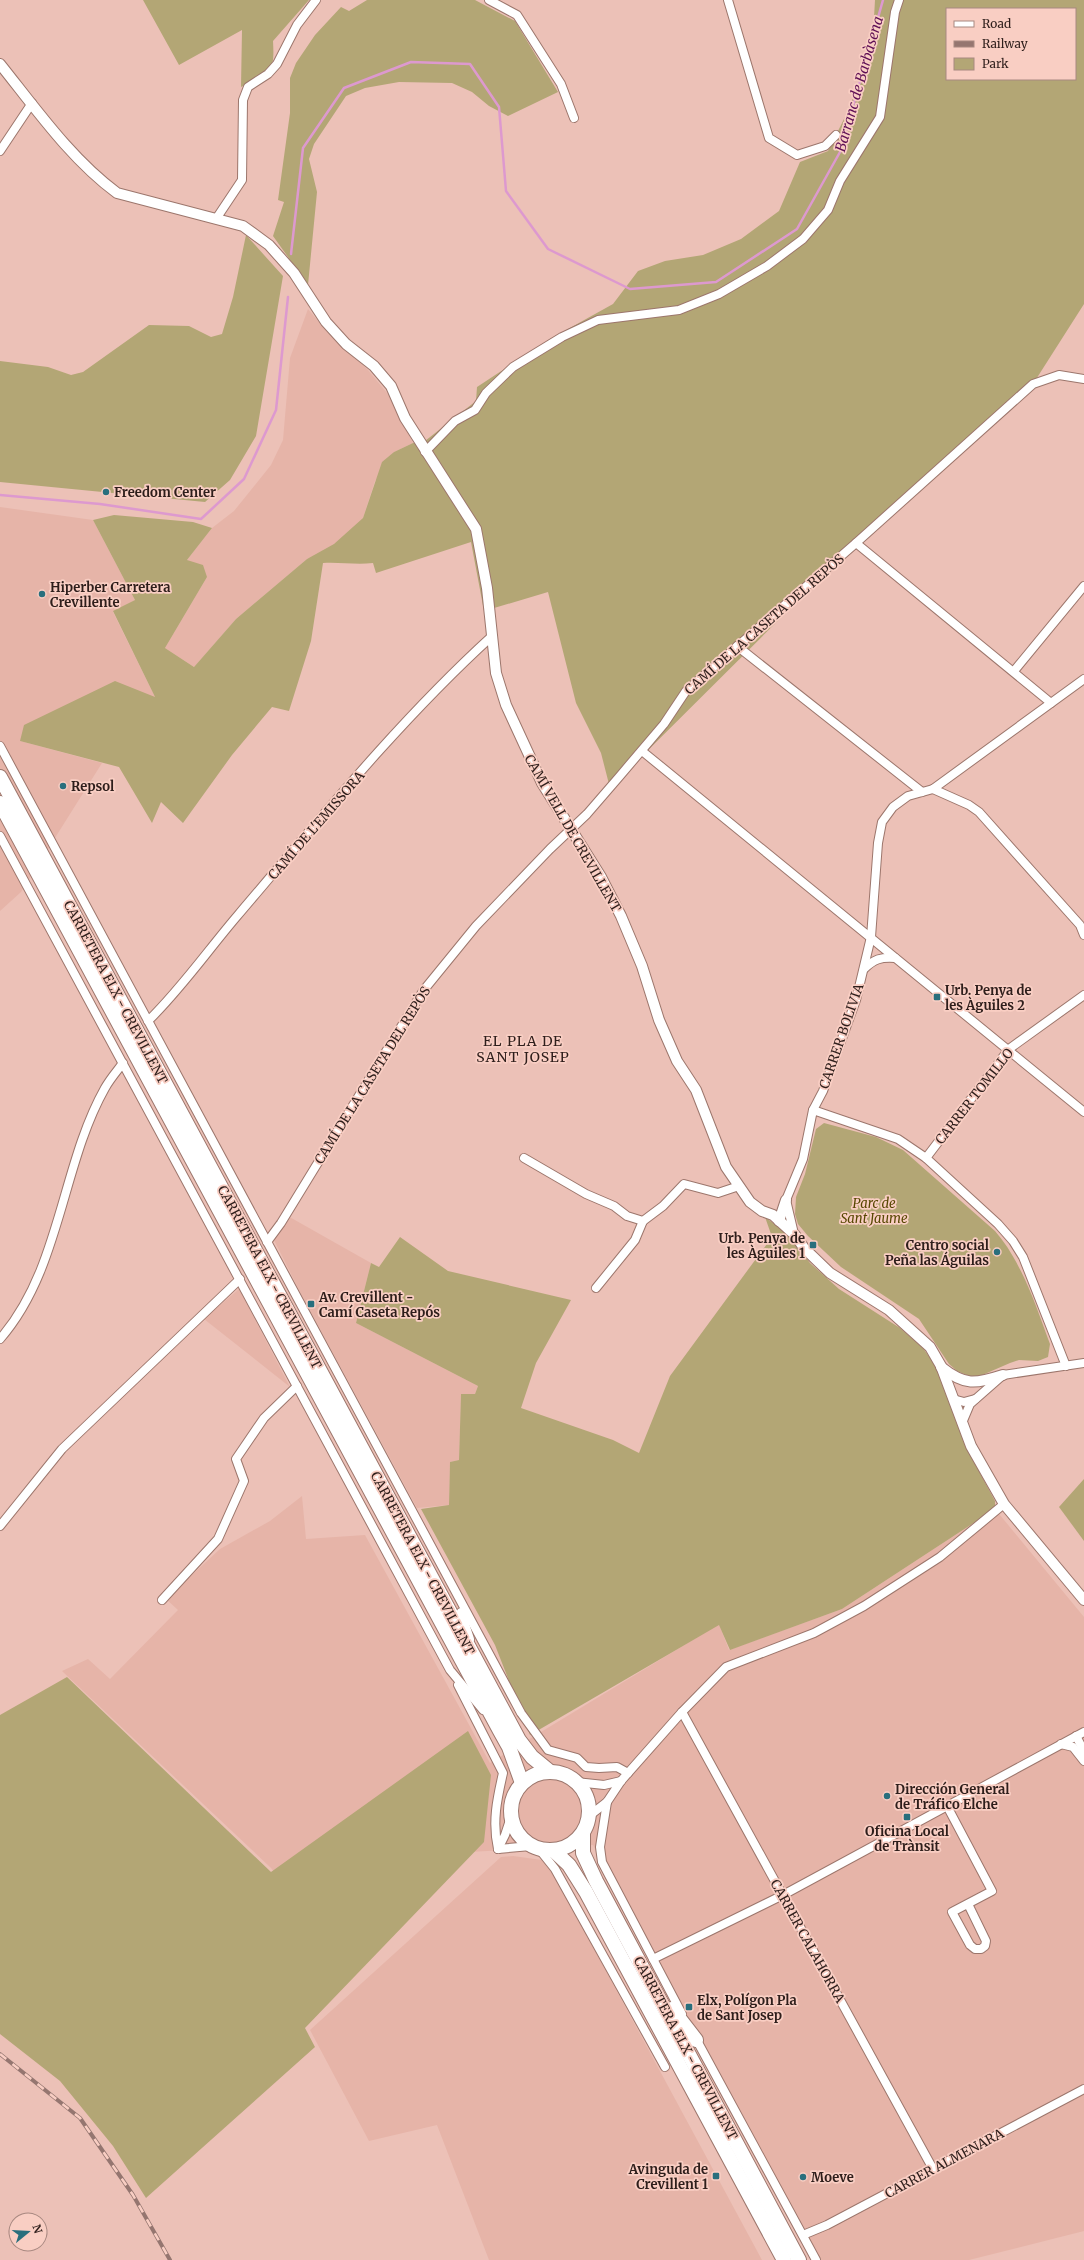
<svg xmlns="http://www.w3.org/2000/svg" width="1084" height="2260" font-family="Merriweather,serif">
	<style>
		.built { fill: #e6b4a8 }
		.green { fill: #b3a675; fill-rule: evenodd }
		.lines { fill: none; stroke-linecap: round; stroke-linejoin: round }
		.stream { stroke: #dd99cf; stroke-width: 2.5 }
		.minor-casing { stroke: #9c766c; stroke-width: 10 }
		.tertiary-casing { stroke: #9c766c; stroke-width: 12 }
		.trunk-casing { stroke: #9c766c; stroke-width: 16 }
		.minor { stroke: #fff; stroke-width: 8 }
		.tertiary { stroke: #fff; stroke-width: 10 }
		.trunk { stroke: #fff; stroke-width: 14 }
		.rail-casing { stroke: #957670; stroke-width: 4 }
		.rail { stroke: #f9cec3; stroke-width: 2.5; stroke-dasharray: 8; stroke-linecap: butt }
		.poi-dot { fill: #296f7d; stroke: #f9cec3; stroke-width: 1.5 }
		.labels { text-anchor: middle; stroke-width: 3.5; stroke-linejoin: round; paint-order: stroke }
		.poi-label { font-size: 13px; font-weight: bold; fill: #2e1e1b; stroke: #f9cec3; text-anchor: start }
		.street-label { font-size: 13px; fill: #2e1e1b; stroke: #f9cec3 }
		.park-label { font-size: 13px; font-style: italic; fill: #574702; stroke: #f9cec3 }
		.water-label { font-size: 14px; font-style: italic; fill: #5e0e54; stroke: #f9cec3 }
		.neighbourhood-label { font-size: 14px; letter-spacing: 1px; fill: #2e1e1b; stroke: #f9cec3 }
	</style>
	<rect width="100%" height="100%" fill="#ecc1b7"/>
	<g class="built">
		<path d="M308,309L328,333L368,370L392,399L413,443L394,452L375,481L363,518L339,545L307,559L236,619L194,667L165,648L207,577L187,560L212,528L234,511L271,465L283,440L290,358Z"/>
		<path d="M0,507L93,520L135,600L113,612L155,697L20,741L102,763L21,892L0,911Z"/>
		<path d="M286,1215L371,1263L356,1323L478,1386L475,1394H461L459,1460L450,1462L449,1505L417,1508L300,1292L269,1230Z"/>
		<path d="M239,1289L290,1387L204,1319Z"/>
		<path d="M302,1496L306,1539L365,1535L490,1763L719,1624L729,1650L842,1609L995,1509L1084,1617V2231L969,2260H815L593,1845L469,1852L343,1956L271,1868L62,1671L88,1659L110,1679L178,1610L166,1599L220,1549L270,1521Z"/>
		<path d="M513,1856L542,1860L553,1873L762,2260H489L437,2125L369,2141L310,2030L501,1857Z"/>
	</g>
	<g class="green">
		<path d="M143,0H309L273,41C275,75 270,73 241,87L242,30L179,65Z"/>
		<path d="M367,0H475L515,21L558,92L508,116L489,106L472,92L452,83L399,82L365,88L346,96L314,144L309,159L317,192L308,285L273,236L284,202L278,200L290,113V78L296,63L315,35L341,7L349,11Z"/>
		<path d="M875,0H1084V304L1033,384L856,543L610,788L601,753L576,703L548,592L484,611L471,542L376,573L373,563C356,565 340,562 323,563L311,641L289,711L272,707L232,755L183,823L161,802L152,823L119,767L20,741L24,725L115,681L155,697L113,611L135,600L93,520L114,515L193,522L212,528L187,560L203,565L207,577L165,648L194,667L236,619L307,559L334,544L363,518L382,462L394,452L413,443L425,441L476,401L477,387L550,339L613,304L638,271L665,261L703,255L741,239L779,211L800,162L828,151L845,117L872,53ZM947,9H1075V79H947Z"/>
		<path d="M246,235L283,276L256,436L230,480L205,502L0,482V361L48,367L71,375L83,372L149,325L189,326L211,337L222,334L233,297Z"/>
		<path d="M824,1123L876,1137L903,1150L995,1231C1022,1262 1036,1306 1050,1344L1048,1357L1038,1361L1019,1360L1010,1363L980,1376H969L957,1371L949,1364L919,1319L841,1267L808,1236L798,1224L795,1214L796,1197L805,1174L816,1129Z"/>
		<path d="M765,1217L789,1235L810,1263L839,1289L900,1328L923,1348L935,1365L967,1449L995,1501V1509L842,1609L730,1650L719,1625L530,1735L495,1645L421,1509L449,1505L450,1462L459,1460L461,1394H475L478,1386L356,1323L371,1263L379,1267L400,1237L448,1271L571,1300L536,1363L521,1408L613,1440L639,1453L670,1376L772,1237Z"/>
		<path d="M1084,1479V1541L1059,1507Z"/>
		<path d="M67,1677L271,1872L468,1731L491,1775L484,1842L305,2028L315,2047L146,2198L113,2146L60,2081L0,2034V1715Z"/>
	</g>
	<g class="lines">
		<g class="stream">
			<path d="M291,254L303,148L344,88L411,62L470,64L499,107L506,191L548,249L630,289L716,282L797,229L840,152L883,0"/>
			<path d="M0,495L100,504L201,519L244,479L276,410L288,297"/>
		</g>
		<g class="minor-casing">
			<g id="minor">
				<path d="M489,0L517,15L561,84L574,118"/>
				<path d="M728,0L769,138L797,155L825,146L836,135"/>
				<path d="M0,151L32,103"/>
				<path d="M216,219L242,180L243,100L248,87L268,74L277,64L297,25L316,0"/>
				<path d="M425,452L455,421L475,410L486,393L513,367L562,337L598,320L679,310L719,294L767,266L803,239L828,210L840,181L880,117L895,12L899,0"/>
				<path d="M856,543L1051,703"/>
				<path d="M737,646L922,792"/>
				<path d="M1014,671L1084,586"/>
				<path d="M0,746L521,1713L548,1750L577,1758L586,1767L599,1768L617,1767L628,1773"/>
				<path d="M642,751L1084,1112"/>
				<path d="M933,789L969,805L979,812L1080,925L1084,935"/>
				<path d="M0,836L450,1670L483,1710"/>
				<path d="M864,969C874,959 881,957 895,958"/>
				<path d="M148,1021C181,989 208,950 238,915C319,820 399,721 491,637"/>
				<path d="M813,1110L898,1139L926,1158L998,1224L1013,1241L1023,1257L1066,1366"/>
				<path d="M524,1158L586,1194L614,1206L627,1216L643,1221L663,1206L684,1184L718,1193L739,1186"/>
				<path d="M926,1158L1009,1049L1084,995"/>
				<path d="M794,1234L786,1200L803,1159L813,1110L823,1091L856,1000L871,937L878,843L882,822L893,807L908,796L933,789L1084,679"/>
				<path d="M267,1242L281,1223L423,991L476,926L550,849L587,814L619,777L664,724L686,691L856,543L1033,384L1059,375L1084,379"/>
				<path d="M596,1288L635,1240L643,1221"/>
				<path d="M0,1339C61,1269 61,1166 105,1088C110,1079 117,1071 123,1063"/>
				<path d="M953,1399L964,1402L975,1399"/>
				<path d="M962,1423L970,1404L1003,1375L1084,1363"/>
				<path d="M0,1526L62,1449L240,1279"/>
				<path d="M162,1600L218,1539L244,1481L236,1459L264,1418L297,1386"/>
				<path d="M461,1612L470,1639"/>
				<path d="M458,1685L503,1773C497,1799 492,1822 498,1849"/>
				<path d="M682,1712L933,2169"/>
				<path d="M1076,1736L1084,1751"/>
				<path d="M1061,1744L1073,1747L1084,1761"/>
				<path d="M576,1782L604,1785L621,1781"/>
				<path d="M607,1802L600,1847L602,1862L682,2014"/>
				<path d="M947,1806L992,1891L952,1912L970,1945L975,1949H981L985,1946L986,1941L968,1904"/>
				<path d="M589,1816L607,1802L621,1781L682,1712L726,1667L814,1633L864,1606L940,1557L1004,1504"/>
				<path d="M498,1849L505,1835L511,1817"/>
				<path d="M498,1849L531,1846"/>
				<path d="M539,1849L555,1869L665,2067"/>
				<path d="M653,1959L783,1895L1084,1732"/>
				<path d="M695,2037L816,2260"/>
				<path d="M803,2235L827,2225L1084,2089"/>
			</g>
		</g>
		<g class="tertiary-casing">
			<g id="tertiary">
				<path d="M0,64C36,109 71,159 117,193L243,226L269,245L294,273L326,322L346,344L374,366L391,386L405,418L476,529L487,588L496,673L506,705L542,783L601,877L621,916L642,966L659,1020L677,1061L696,1090L726,1167L750,1202L762,1211L773,1215L795,1235L804,1248L830,1273L889,1310L930,1347L941,1366L971,1446L1004,1504L1084,1600"/>
				<path d="M779,1221L786,1200"/>
				<path d="M941,1367C965,1386 975,1384 1003,1375"/>
			</g>
		</g>
		<g class="trunk-casing">
			<g id="trunk">
				<path d="M0,777L519,1740L532,1757L549,1771"/>
				<path d="M0,803L500,1731L509,1747L522,1783"/>
				<circle cx="550" cy="1811" r="39"/>
				<path d="M583,1833V1853L596,1881L799,2260"/>
				<path d="M554,1851L569,1865L586,1892L784,2260"/>
				<path d="M672,2009L696,2040"/>
			</g>
		</g>
		<use href="#minor" class="minor"/>
		<use href="#tertiary" class="tertiary"/>
		<use href="#trunk" class="trunk"/>
		<g class="rail-casing">
			<path id="rail" d="M0,2054L80,2118L133,2195L170,2260"/>
		</g>
		<use href="#rail" class="rail"/>
	</g>
	<g class="poi-dot">
		<circle cx="106" cy="492" r="4"/>
		<circle cx="42" cy="594" r="4"/>
		<circle cx="63" cy="786" r="4"/>
		<rect x="933" y="993" width="8" height="8" rx="2"/>
		<rect x="809" y="1241" width="8" height="8" rx="2"/>
		<circle cx="997" cy="1252" r="4"/>
		<rect x="307" y="1300" width="8" height="8" rx="2"/>
		<circle cx="887" cy="1796" r="4"/>
		<rect x="903" y="1813" width="8" height="8" rx="2"/>
		<rect x="685" y="2003" width="8" height="8" rx="2"/>
		<rect x="712" y="2172" width="8" height="8" rx="2"/>
		<circle cx="803" cy="2177" r="4"/>
	</g>
	<g class="labels">
		<g class="poi-label">
			<text x="114" y="497">Freedom Center</text>
			<text x="50" y="592">Hiperber Carretera<tspan x="50" dy="15">Crevillente</tspan></text>
			<text x="71" y="791">Repsol</text>
			<text x="945" y="995">Urb. Penya de<tspan x="945" dy="15">les Àguiles 2</tspan></text>
			<text x="805" y="1243" text-anchor="end">Urb. Penya de<tspan x="805" dy="15">les Àguiles 1</tspan></text>
			<text x="989" y="1250" text-anchor="end">Centro social<tspan x="989" dy="15">Peña las Águilas</tspan></text>
			<text x="319" y="1302">Av. Crevillent -<tspan x="319" dy="15">Camí Caseta Repós</tspan></text>
			<text x="895" y="1794">Dirección General<tspan x="895" dy="15">de Tráfico Elche</tspan></text>
			<text x="907" y="1836" text-anchor="middle">Oficina Local<tspan x="907" dy="15">de Trànsit</tspan></text>
			<text x="697" y="2005">Elx, Polígon Pla<tspan x="697" dy="15">de Sant Josep</tspan></text>
			<text x="708" y="2174" text-anchor="end">Avinguda de<tspan x="708" dy="15">Crevillent 1</tspan></text>
			<text x="811" y="2182">Moeve</text>
		</g>
		<g class="street-label">
			<text transform="translate(764 624) rotate(-41)" y="5">CAMÍ DE LA CASETA DEL REPÒS</text>
			<text transform="translate(316 825) rotate(-49)" y="5">CAMÍ DE L'EMISSORA</text>
			<text transform="translate(573 833) rotate(60)" y="5">CAMÍ VELL DE CREVILLENT</text>
			<text transform="translate(116 992) rotate(62)" y="5">CARRETERA ELX - CREVILLENT</text>
			<text transform="translate(841 1036) rotate(-71)" y="5">CARRER BOLIVIA</text>
			<text transform="translate(372 1075) rotate(-58)" y="5">CAMÍ DE LA CASETA DEL REPÒS</text>
			<text transform="translate(974 1096) rotate(-52)" y="5">CARRER TOMILLO</text>
			<text transform="translate(270 1277) rotate(62)" y="5">CARRETERA ELX - CREVILLENT</text>
			<text transform="translate(423 1563) rotate(62)" y="5">CARRETERA ELX - CREVILLENT</text>
			<text transform="translate(808 1941) rotate(61)" y="5">CARRER CALAHORRA</text>
			<text transform="translate(686 2048) rotate(62)" y="5">CARRETERA ELX - CREVILLENT</text>
			<text transform="translate(944 2163) rotate(-28)" y="5">CARRER ALMENARA</text>
		</g>
		<g class="park-label">
			<text x="874" y="1208">Parc de<tspan x="874" dy="15">Sant Jaume</tspan></text>
		</g>
		<g class="water-label">
			<text transform="translate(859 84) rotate(-74)" y="5">Barranc de Barbàsena</text>
		</g>
		<g class="neighbourhood-label">
			<text x="523" y="1046">EL PLA DE<tspan x="523" dy="16">SANT JOSEP</tspan></text>
		</g>
	</g>
	<rect x="946" y="8" width="130" height="72" fill="#f9cec3" stroke="#a88880"/>
	<rect x="954" y="21" width="20" height="6" fill="#ffffff" stroke="#a88880"/>
	<text x="982" y="28" font-size="12" fill="#2e1e1b">Road</text>
	<rect x="954" y="41" width="20" height="6" fill="#957670" stroke="#a88880"/>
	<text x="982" y="48" font-size="12" fill="#2e1e1b">Railway</text>
	<rect x="954" y="58" width="20" height="12" fill="#b3a675" stroke="#a88880"/>
	<text x="982" y="68" font-size="12" fill="#2e1e1b">Park</text>
	<g transform="translate(28 2232) rotate(72)"><circle r="19" fill="#f9cec3" stroke="#a88880"/>
	<path d="M0-3L7 15L0 10L-7 15Z" fill="#296f7d"/>
	<text y="-6" font-size="11" font-weight="bold" text-anchor="middle" fill="#2e1e1b">N</text>
	</g>
</svg>
